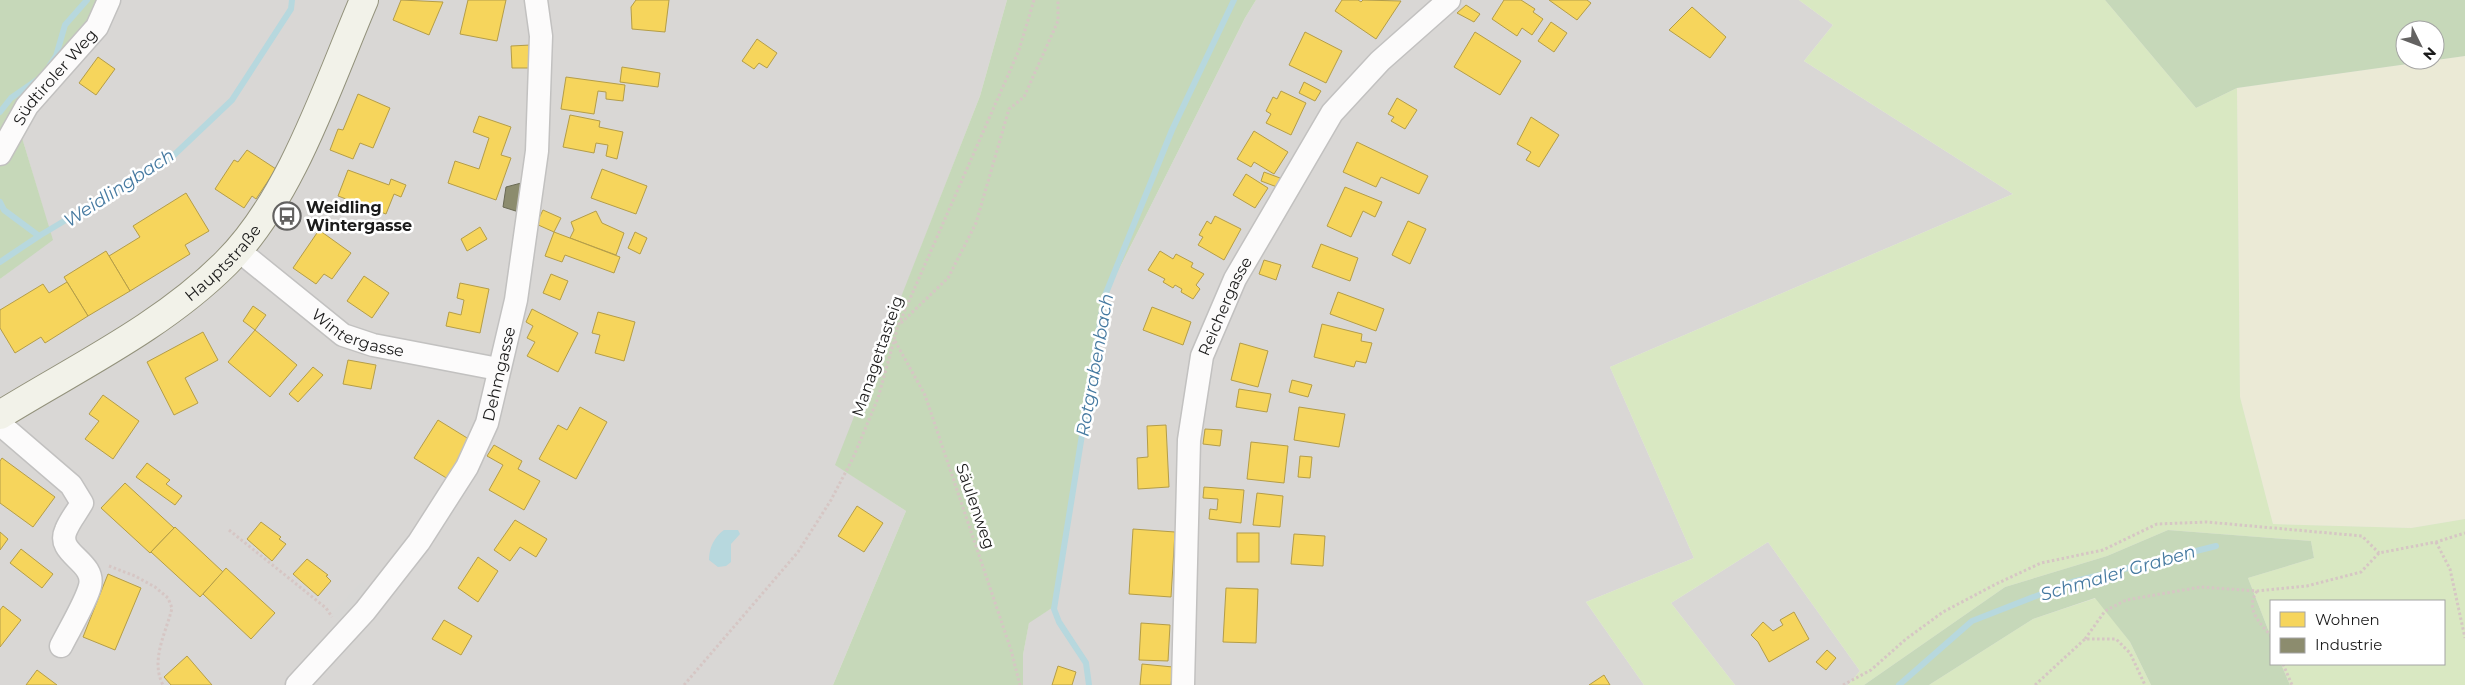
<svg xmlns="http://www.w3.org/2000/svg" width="2465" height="685" font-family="Montserrat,sans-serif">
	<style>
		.residential { fill: #d9d7d5 }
		.farmland { fill: #ebead6 }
		.grass { fill: #d9e8c2 }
		.forest { fill: #c6d8b9; fill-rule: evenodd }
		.parking { fill: #d8d7d5 }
		.water { fill: #b7d8de }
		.homes { fill: #f6d55c; stroke: #b49d48 }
		.industry { fill: #8c8c6e; stroke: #6a6a55 }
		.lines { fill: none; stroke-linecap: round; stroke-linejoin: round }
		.stream { stroke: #b7d8de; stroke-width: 6 }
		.street-casing { stroke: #c2c1c0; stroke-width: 25 }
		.secondary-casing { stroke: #93927c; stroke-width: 30 }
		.path { stroke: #d6c6c4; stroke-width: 3; stroke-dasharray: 2.5 2.5; stroke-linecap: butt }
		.street { stroke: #fcfbfb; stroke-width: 22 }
		.secondary { stroke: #f2f2e9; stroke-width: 28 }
		.labels { text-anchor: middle; stroke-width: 5; stroke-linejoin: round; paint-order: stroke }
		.street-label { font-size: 16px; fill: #1b1b1b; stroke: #fff }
		.poi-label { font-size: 16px; font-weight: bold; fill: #1b1b1b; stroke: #fff; text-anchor: start }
		.water-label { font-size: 18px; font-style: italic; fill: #467aa1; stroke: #fff }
	</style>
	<rect width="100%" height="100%" fill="#eae7e4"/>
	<g class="residential">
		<path d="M105,0H1007L980,96L836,465L906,511L833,685H0V279L52,239L20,131Z"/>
		<path d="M1256,0H1799L1833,25L1804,61L2013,194L1610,367L1694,558L1586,602L1644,685H1023V655L1029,622L1055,606L1103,301L1245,18Z"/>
		<path d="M1768,542L1860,671L1848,685H1735L1671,603Z"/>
	</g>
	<path class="farmland" d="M2465,56V519L2411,528L2273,524L2240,397L2237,88Z"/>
	<g class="grass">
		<path d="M1799,0H2105L2196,108L2237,88L2240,397L2273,524L2411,528L2465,519V685H2290L2281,664H2444V601H2271V637L2248,578L2314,558L2311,541L2168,530L2107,556L2005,587L1864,685H1848L1860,671L1768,542L1671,603L1735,685H1644L1586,602L1694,558L1610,367L2013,194L1804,61L1833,25Z"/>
		<path d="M2096,598L2130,642L2151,685H1929L2033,619Z"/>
	</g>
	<g class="forest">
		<path d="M0,0H105L20,131L53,240L0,279Z"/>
		<path d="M1007,0H1256L1245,18L1103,301L1055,606L1029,623L1023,655V685H833L906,511L835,465L980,96Z"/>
		<path d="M2105,0H2465V56L2237,88L2196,108ZM2405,30H2435V60H2405Z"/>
		<path d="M2168,530L2311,541L2314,558L2248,578L2271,637V664H2281L2290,685H2151L2130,642L2095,598L2033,619L1929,685H1864L2005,587L2107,556Z"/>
	</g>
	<path class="parking" d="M362,582L375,593L347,627L332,614Z"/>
	<path class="water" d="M724,530H738L740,534L731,544V562L726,566L718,567L709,560C709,548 714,537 724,530Z"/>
	<g class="homes">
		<path d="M401,0L443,2L429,35L393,20Z"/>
		<path d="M468,0H506L497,41L460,34Z"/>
		<path d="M636,0H669L665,32L632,29L631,7Z"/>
		<path d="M1342,0H1358L1361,2L1363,0L1401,1L1376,39L1335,11Z"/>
		<path d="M1504,0H1521L1535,9L1533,12L1543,19L1532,35L1522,28L1517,36L1492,19Z"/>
		<path d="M1549,0H1587L1591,3L1577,20Z"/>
		<path d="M1466,5L1480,14L1474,22L1457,13Z"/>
		<path d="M1692,7L1726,37L1710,58L1669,30Z"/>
		<path d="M1551,22L1567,33L1554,52L1538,41Z"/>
		<path d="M1305,32L1342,51L1326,83L1289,65Z"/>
		<path d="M1475,32L1521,61L1500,95L1454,67Z"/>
		<path d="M757,39L777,53L767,68L759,63L754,69L742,61Z"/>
		<path d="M531,45V68H512L511,46Z"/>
		<path d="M98,57L115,69L96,95L79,83Z"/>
		<path d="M622,67L660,73L658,87L620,82Z"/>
		<path d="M566,77L625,85L623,101L606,99V92L598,91L594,114L561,109Z"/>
		<path d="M1304,82L1321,91L1315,101L1299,93Z"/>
		<path d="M1281,91L1306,103L1291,135L1266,123L1271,114L1266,111L1273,97L1277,99Z"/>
		<path d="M358,94L390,108L373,148L360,143L353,159L330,150L338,129L343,130Z"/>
		<path d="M1397,98L1417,110L1405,129L1391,121L1394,117L1388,114Z"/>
		<path d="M570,115L600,121L599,127L623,132L617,159L606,156L608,145L596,143L594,153L563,147Z"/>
		<path d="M479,116L511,127L501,155L511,158L496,200L448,183L455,161L479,169L489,138L473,132Z"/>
		<path d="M1531,117L1559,135L1539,167L1526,160L1531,152L1517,144Z"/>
		<path d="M1254,131L1288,152L1274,174L1254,162L1251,167L1237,159Z"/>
		<path d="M1357,142L1428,176L1419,194L1381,177L1376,187L1343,172Z"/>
		<path d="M247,150L276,169L256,199L252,196L244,208L215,189L234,160L238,162Z"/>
		<path d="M602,169L647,186L636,214L591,198Z"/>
		<path d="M348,170L389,185L391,179L406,185L401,197L394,194L386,214L338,196Z"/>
		<path d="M1264,172L1280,178L1277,187L1261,181Z"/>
		<path d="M1246,174L1268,188L1255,208L1233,195Z"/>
		<path d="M1345,187L1382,202L1375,217L1363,211L1351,237L1327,226Z"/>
		<path d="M186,193L209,231L185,245L190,254L130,291L109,256L140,237L133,226Z"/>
		<path d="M543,210L561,218L554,232L536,224Z"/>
		<path d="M596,211L602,223L624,233L616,255L570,238L574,230L571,222Z"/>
		<path d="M1215,216L1241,229L1224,260L1198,245L1203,237L1199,235L1207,221L1211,224Z"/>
		<path d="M1408,221L1426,229L1410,264L1392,255Z"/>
		<path d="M480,227L487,239L467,251L461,239Z"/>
		<path d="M319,230L351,253L332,279L324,274L316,284L293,268Z"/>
		<path d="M554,232L620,257L614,273L565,255L562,262L545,256Z"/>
		<path d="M635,232L647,238L640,254L628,248Z"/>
		<path d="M1321,244L1358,258L1350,281L1312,267Z"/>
		<path d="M106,251L130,291L88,316L64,277Z"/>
		<path d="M1160,251L1173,259L1176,254L1193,263L1191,267L1204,274L1196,285L1200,289L1193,299L1181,292L1182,289L1175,285L1173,288L1163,282L1165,279L1148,270Z"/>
		<path d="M1264,260L1281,265L1276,280L1259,274Z"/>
		<path d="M551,274L568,281L560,300L543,293Z"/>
		<path d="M364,276L389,293L372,318L347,301Z"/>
		<path d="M67,282L88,316L45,343L41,337L15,353L0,328V310L43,284L49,293Z"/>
		<path d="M460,283L489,289L480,333L446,326L449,312L461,315L464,300L457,298Z"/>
		<path d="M1338,292L1384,309L1376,331L1330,314Z"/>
		<path d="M253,306L266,315L255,330L243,321Z"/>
		<path d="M1152,307L1191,322L1183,345L1143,330Z"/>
		<path d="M532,309L578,333L558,372L527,356L535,342L527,338L533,326L526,322Z"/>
		<path d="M598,312L635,322L624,361L595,353L600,335L592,333Z"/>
		<path d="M1322,324L1362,334L1361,341L1372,343L1366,363L1356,361L1354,367L1314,357Z"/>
		<path d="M255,330L297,365L270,397L228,362Z"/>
		<path d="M203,332L218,360L185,378L198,403L174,415L147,362Z"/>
		<path d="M1240,343L1268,351L1258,387L1231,380Z"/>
		<path d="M348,360L376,365L371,389L343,384Z"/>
		<path d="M313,367L323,375L298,402L289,394Z"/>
		<path d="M1292,380L1312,385L1308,397L1289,392Z"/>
		<path d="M1239,389L1271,394L1267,412L1236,407Z"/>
		<path d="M103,395L139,421L113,459L85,439L99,421L89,414Z"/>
		<path d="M580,407L607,422L576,479L539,459L558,425L567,430Z"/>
		<path d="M1299,407L1345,414L1339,447L1294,440Z"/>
		<path d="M438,420L472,441L448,479L414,458Z"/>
		<path d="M1166,425L1169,487L1138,489L1137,458L1148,457L1147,426Z"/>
		<path d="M1205,429L1222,430L1220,446L1203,444Z"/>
		<path d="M1251,442L1288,446L1284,483L1247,479Z"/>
		<path d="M494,445L522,461L518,469L540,481L524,510L489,490L503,465L487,456Z"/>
		<path d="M1300,456L1312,457L1310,478L1298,477Z"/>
		<path d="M2,458L55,497L33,527L0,503V461Z"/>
		<path d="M147,463L170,480L166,484L182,496L175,505L136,477Z"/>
		<path d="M125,483L174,528L150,553L101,508Z"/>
		<path d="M1204,487L1244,490L1241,523L1209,519L1210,509L1217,510L1218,499L1203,498Z"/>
		<path d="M1257,493L1283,496L1280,527L1253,525Z"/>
		<path d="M857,506L883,523L864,552L838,536Z"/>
		<path d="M515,520L547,539L536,557L520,547L510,561L494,550Z"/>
		<path d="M261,522L281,537L279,539L286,544L272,561L247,539Z"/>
		<path d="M175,527L223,572L200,597L151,552Z"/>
		<path d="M1133,529L1175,532L1171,597L1129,594Z"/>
		<path d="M0,532L8,539L0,550Z"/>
		<rect x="1237" y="533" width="22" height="29"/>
		<path d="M1294,534L1325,536L1323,566L1291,564Z"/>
		<path d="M21,549L53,574L42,588L10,563Z"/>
		<path d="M478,557L498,571L478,602L458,588Z"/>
		<path d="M307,559L328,575L326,576L331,581L318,596L293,574Z"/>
		<path d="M226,568L275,613L251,639L203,594Z"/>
		<path d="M108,574L141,588L115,650L83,637Z"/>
		<path d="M1226,588L1258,589L1256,643L1223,642Z"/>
		<path d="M3,606L21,620L0,647V610Z"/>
		<path d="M1794,612L1809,639L1769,662L1758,642L1751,635L1763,622L1773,631L1783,625L1780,620Z"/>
		<path d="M444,620L472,636L461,655L432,639Z"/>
		<path d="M1141,623L1170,625L1168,661L1139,660Z"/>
		<path d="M1827,650L1836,658L1826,670L1816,662Z"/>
		<path d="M187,656L212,685H171L164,677Z"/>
		<path d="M1142,664L1173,667L1171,685H1140Z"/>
		<path d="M1058,666L1076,672L1072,685H1052Z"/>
		<path d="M37,670L57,685H26Z"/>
		<path d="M1604,675L1610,685H1589Z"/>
	</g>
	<path class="industry" d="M525,182L522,213L503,207L506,187Z"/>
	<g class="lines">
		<g class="stream">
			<path d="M50,65L56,56L65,25L87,0"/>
			<path d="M0,112L11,98L37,80"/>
			<path d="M0,202L4,210L39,236"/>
			<path d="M0,262L39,236L173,156L232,100L291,9L292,0"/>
			<path d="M1089,685L1086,663L1059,622L1054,609L1104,298L1172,130L1234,0"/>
			<path d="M1899,685L1972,621L2072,582L2216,546"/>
		</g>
		<g class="street-casing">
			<g id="street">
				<path id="s1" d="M0,154L27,106L97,27L109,0"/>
				<path id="s2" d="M238,250L343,335L373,345L498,369"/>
				<path d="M0,424L71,485L82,503C77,512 70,520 66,530C55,554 96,561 90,586C86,602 69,630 61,646"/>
				<path id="s3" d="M297,685L365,611L419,542L467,467L487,423L516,300L537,151L541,36L536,0"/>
				<path id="s4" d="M1183,685L1189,440L1202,356L1235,279L1332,113L1380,61L1449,0"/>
			</g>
		</g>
		<g class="secondary-casing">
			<g id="secondary">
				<path id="s5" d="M0,415C76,368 162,327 226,263C291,199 328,84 364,0"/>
			</g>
		</g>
		<g class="path">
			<path d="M901,323L948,278L976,223L1009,109L1024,97L1058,21V0"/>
			<path d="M895,341L925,395L1011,650L1020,685"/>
			<path d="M229,530L326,608L332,617"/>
			<path d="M2436,542L2450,569L2465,638"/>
			<path d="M109,566L135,576L155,587L168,598L172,608C166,633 150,660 163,685"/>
			<path d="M2257,591C2245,609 2259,622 2271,636"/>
			<path d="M2085,639L2105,611L2126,600L2201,587L2257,591L2307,586L2361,572L2379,553L2436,542L2465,533"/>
			<path d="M2283,664L2292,685"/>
			<path d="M684,685L798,552L831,500L853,458L878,398L898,326L1019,50L1034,0"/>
			<path d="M1843,685L1871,670L1906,639L1943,612L1996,584L2041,563L2103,550L2157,524L2207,522L2362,536L2379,553"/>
			<path d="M2035,685L2085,639H2116L2130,653L2145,685"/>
		</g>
		<use href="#street" class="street"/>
		<use href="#secondary" class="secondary"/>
	</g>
	<defs>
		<g id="bus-ring" transform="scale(1.4375)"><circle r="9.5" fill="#fff" stroke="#636261" stroke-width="1.5"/><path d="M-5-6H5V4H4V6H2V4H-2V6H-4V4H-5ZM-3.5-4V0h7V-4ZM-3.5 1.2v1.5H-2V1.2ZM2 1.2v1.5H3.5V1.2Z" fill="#636261"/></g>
	</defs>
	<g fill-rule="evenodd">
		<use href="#bus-ring" x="287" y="216"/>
	</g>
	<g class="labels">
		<g class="street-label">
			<text dy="6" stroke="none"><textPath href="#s1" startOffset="95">Südtiroler Weg</textPath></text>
			<text dy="6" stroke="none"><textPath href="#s5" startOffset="271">Hauptstraße</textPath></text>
			<text dy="6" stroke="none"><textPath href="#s4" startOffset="385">Reichergasse</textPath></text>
			<text dy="6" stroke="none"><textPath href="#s2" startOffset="148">Wintergasse</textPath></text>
			<text transform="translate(877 356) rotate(-71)" y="6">Managettasteig</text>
			<text dy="6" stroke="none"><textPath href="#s3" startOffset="376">Dehmgasse</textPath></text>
			<text transform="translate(976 506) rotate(71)" y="6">Säulenweg</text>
		</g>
		<g class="poi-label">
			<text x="306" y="213">Weidling<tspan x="306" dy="18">Wintergasse</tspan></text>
		</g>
		<g class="water-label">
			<text transform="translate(119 188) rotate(-33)" y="6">Weidlingbach</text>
			<text transform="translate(1095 365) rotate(-80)" y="6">Rotgrabenbach</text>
			<text transform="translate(2118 573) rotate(-16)" y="6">Schmaler Graben</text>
		</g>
	</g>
	<rect x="2270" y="600" width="175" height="65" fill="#ffffff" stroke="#a4a4a4"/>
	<rect x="2280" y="612" width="25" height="15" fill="#f6d55c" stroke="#a4a4a4"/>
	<text x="2315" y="625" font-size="15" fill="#1b1b1b">Wohnen</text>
	<rect x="2280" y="638" width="25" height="15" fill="#8c8c6e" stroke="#a4a4a4"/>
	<text x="2315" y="650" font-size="15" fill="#1b1b1b">Industrie</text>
	<g transform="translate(2420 45) rotate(132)"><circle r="24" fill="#ffffff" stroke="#a4a4a4"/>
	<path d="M0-4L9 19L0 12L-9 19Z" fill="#636261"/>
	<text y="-8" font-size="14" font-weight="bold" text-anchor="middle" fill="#1b1b1b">N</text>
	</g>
</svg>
